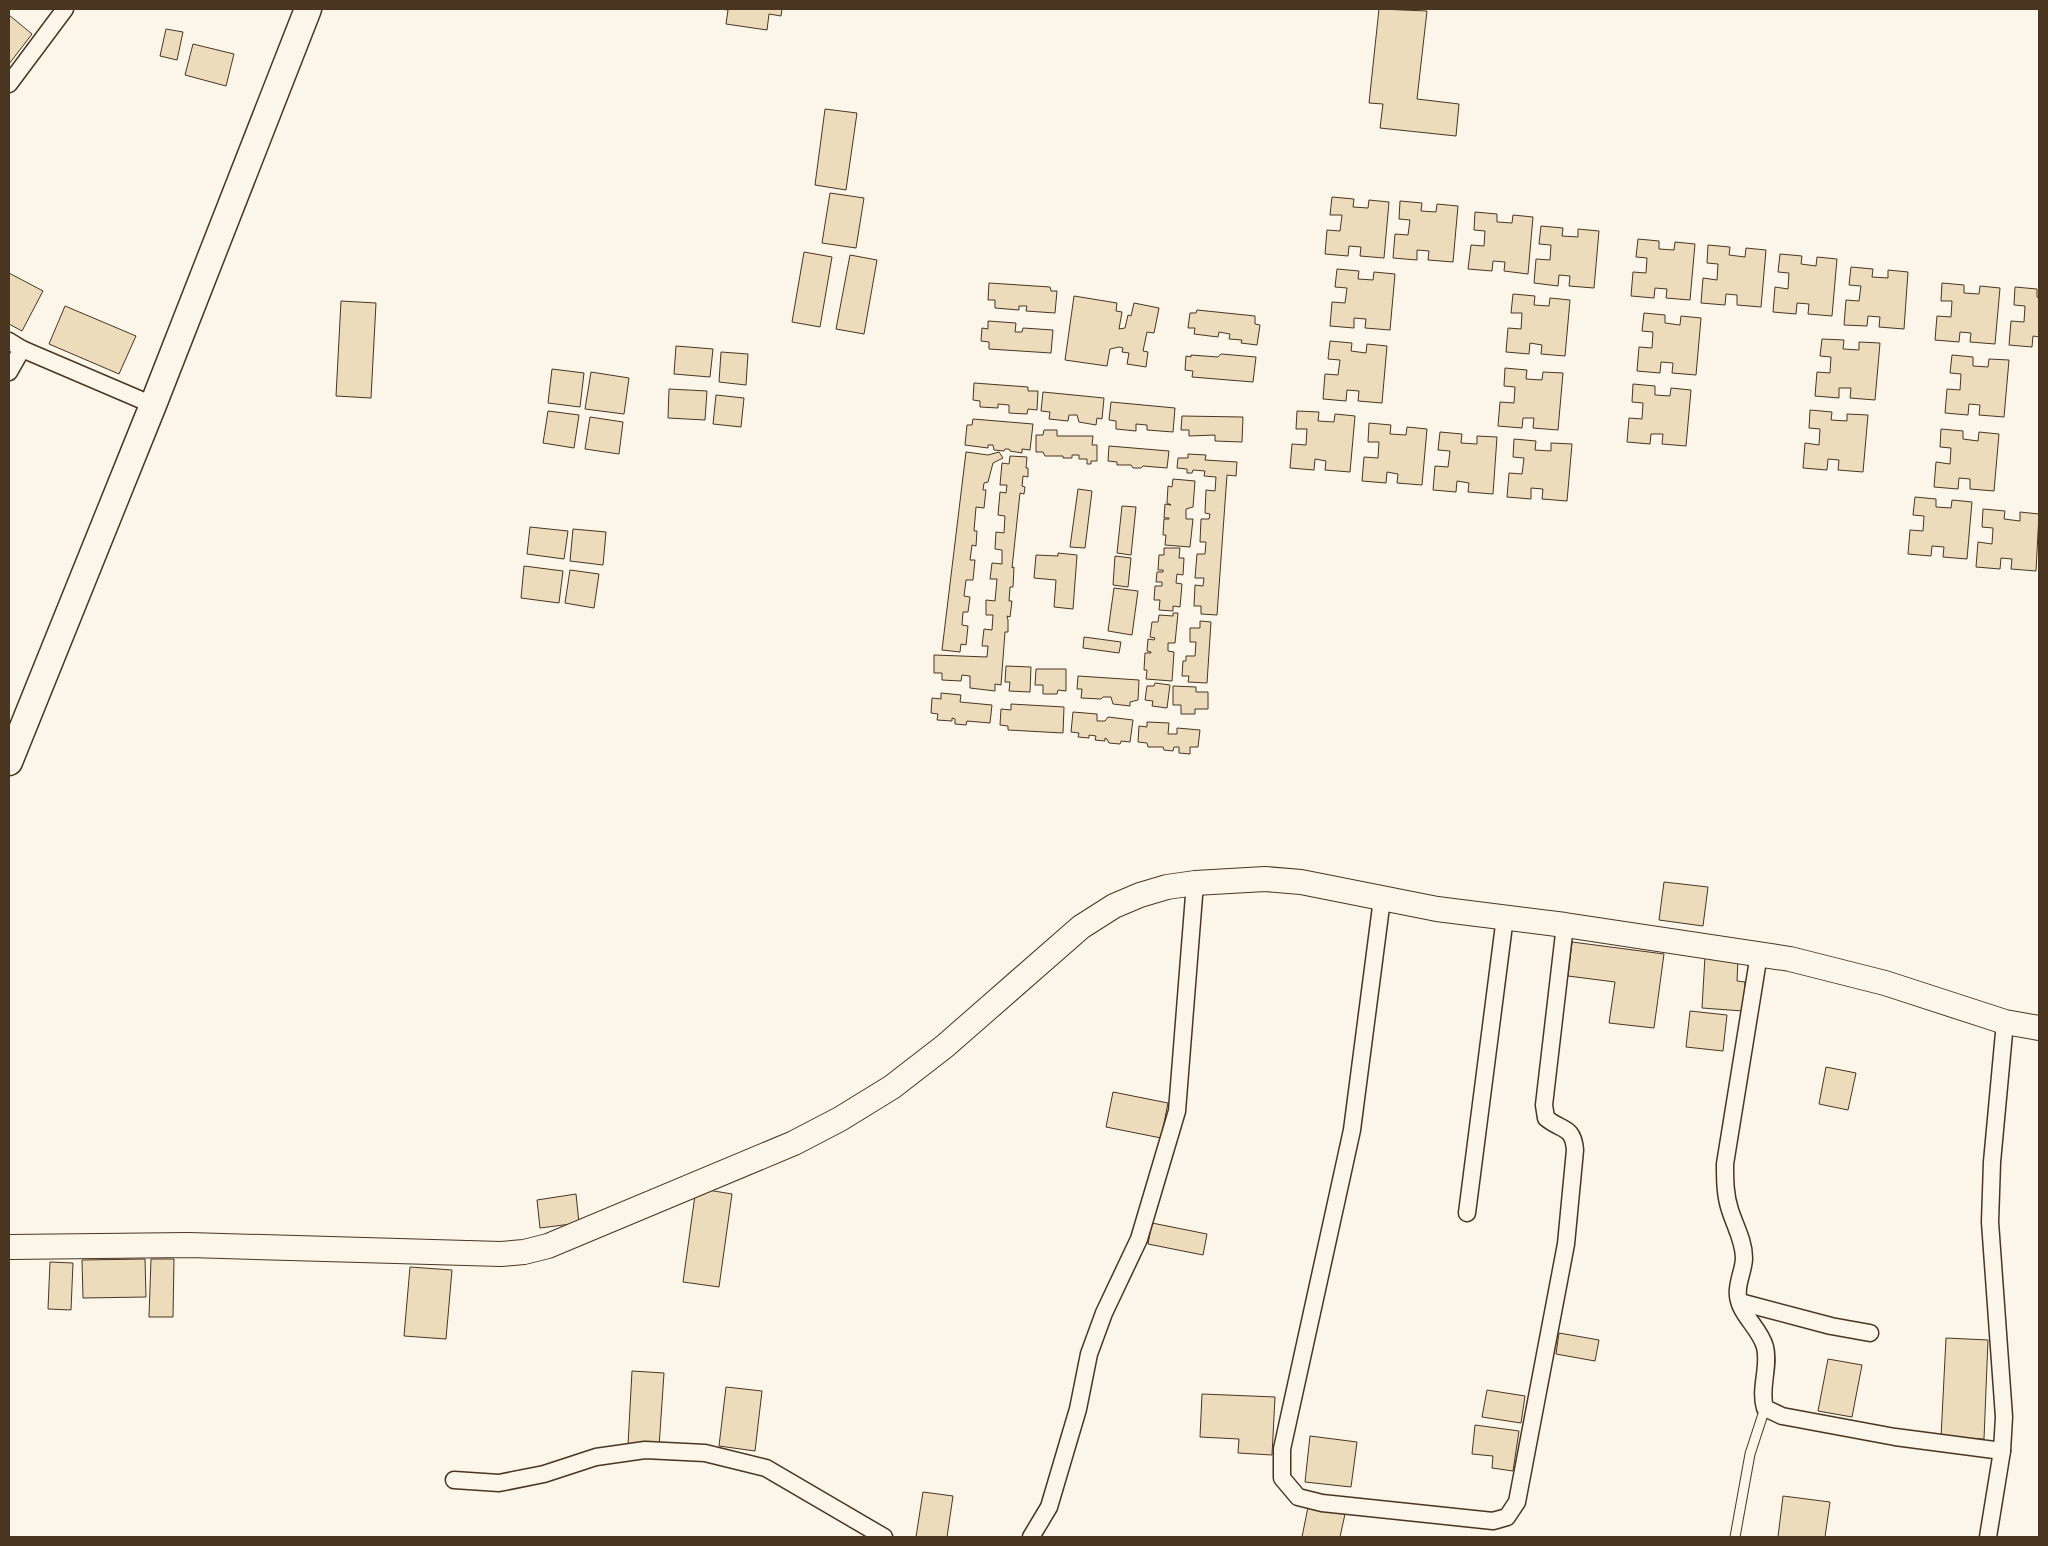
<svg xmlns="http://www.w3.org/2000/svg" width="2048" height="1546" font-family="'Source Serif 4',serif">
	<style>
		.building { fill: #ecdcbc; stroke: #4a3520 }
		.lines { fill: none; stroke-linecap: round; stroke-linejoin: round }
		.lane-casing { stroke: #4a3520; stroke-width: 11 }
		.street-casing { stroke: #4a3520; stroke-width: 19 }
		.secondary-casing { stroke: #4a3520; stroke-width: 26 }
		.primary-casing { stroke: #4a3520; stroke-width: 29 }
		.lane { stroke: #fbf6e9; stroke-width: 9 }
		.street { stroke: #fbf6e9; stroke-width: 16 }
		.secondary { stroke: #fbf6e9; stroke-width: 24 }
		.primary { stroke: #fbf6e9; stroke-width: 26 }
	</style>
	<rect width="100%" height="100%" fill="#fbf6e9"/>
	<g class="building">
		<path d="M720,9H782L781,16L769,14L767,30L726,24L728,10Z"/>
		<path d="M1379,9L1427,11L1417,99L1459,104L1456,136L1380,128L1383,104L1369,103Z"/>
		<path d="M9,15L32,34L9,64Z"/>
		<path d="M166,29L183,32L177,60L160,56Z"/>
		<path d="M193,44L234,54L226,86L185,75Z"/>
		<path d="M825,109L857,113L846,190L815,185Z"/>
		<path d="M830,193L864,198L856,248L822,243Z"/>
		<path d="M1332,197L1354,199L1353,207L1368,208L1369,200L1389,202L1384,258L1360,256L1361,247L1349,246L1348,256L1325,254L1327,230L1340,231L1342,215H1330Z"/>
		<path d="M1400,201L1422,203L1421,211L1436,212L1437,204L1458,206L1453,262L1428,260L1429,251L1417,250V260L1393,258L1395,234L1408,235L1410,220L1399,219Z"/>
		<path d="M1475,212L1497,214V222L1512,223L1513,215L1533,217L1528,274L1504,271L1505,262L1493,261L1492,271L1468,269L1471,245L1484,246L1485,231L1474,230Z"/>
		<path d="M1541,226L1563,228L1562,236L1578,237V229L1599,231L1594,288L1569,286L1570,276L1559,275L1558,286L1534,283L1536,259L1550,260L1551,245L1539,244Z"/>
		<path d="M1638,239L1659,241V249L1674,250L1675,242L1695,244L1690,300L1666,298L1667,289L1655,288L1654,298L1631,296L1633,272L1646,273L1647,258L1636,257Z"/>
		<path d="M1708,245L1730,247L1729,255L1745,257L1746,248L1766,250L1761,307L1737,305V295L1726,294L1725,305L1701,303L1703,278L1717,280L1718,264L1707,263Z"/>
		<path d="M804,252L832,257L820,327L792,322Z"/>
		<path d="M1780,254L1802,256L1801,264L1816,266L1817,257L1837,259L1832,316L1808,314L1809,304L1797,303L1796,314L1773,312L1775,287L1788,289L1789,273L1778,272Z"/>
		<path d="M850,255L877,260L864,334L836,329Z"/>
		<path d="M1851,267L1873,269L1872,277L1888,278V270L1908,272L1904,329L1879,327L1880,317L1868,316L1867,326L1844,325L1846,300L1859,301L1861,286L1849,285Z"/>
		<path d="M1337,269L1359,271L1358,279L1373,280L1374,272L1395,274L1390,330L1365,328L1366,319L1354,318V328L1330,326L1332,302L1345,303L1347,288L1335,287Z"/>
		<path d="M9,273L43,291L22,331L9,324Z"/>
		<path d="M989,283L1050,287L1051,291H1057L1055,313L1026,311L1027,306H1019V310L995,308V300H988Z"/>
		<path d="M1942,283L1964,285V293L1979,294L1980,286L2000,288L1995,344L1970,342L1971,333L1960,332L1959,342L1935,340L1937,316L1951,317L1952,301H1941Z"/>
		<path d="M2015,287L2037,289V297L2039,298V337L2033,336L2032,347L2009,345L2011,321L2024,322L2025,306L2014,305Z"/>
		<path d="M1513,294L1535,296L1534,305L1549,306L1550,298L1570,300L1565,356L1541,354L1542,345L1530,343L1529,354L1506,352L1508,328L1521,329L1522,313H1511Z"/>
		<path d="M1074,296L1117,303L1116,311L1122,312L1119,329L1125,328L1128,315L1131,316L1134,303L1159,308L1154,333L1147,332L1143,351L1148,352L1146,367L1127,364L1129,353L1122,352L1123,348L1119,347L1110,349L1107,366L1065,360Z"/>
		<path d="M341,301L376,303L371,398L336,396Z"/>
		<path d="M65,306L136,336L119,374L49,344Z"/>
		<path d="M1197,310L1255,316V324L1260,325L1257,345L1241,343L1242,340L1229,339L1230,334L1219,332L1218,337L1194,334L1195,328H1188L1190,313H1196Z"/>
		<path d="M1644,313L1665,315V323L1680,325L1681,316L1701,318L1696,375L1672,373L1673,363L1661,362L1660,373L1637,371L1639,347L1652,348L1653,332L1642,331Z"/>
		<path d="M988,321L1016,323L1015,332H1022L1023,328L1053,330L1051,353L989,349V342L981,341L982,328L988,329Z"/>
		<path d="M1822,339L1844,340L1843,349L1859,350V342L1880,343L1875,400L1850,398L1851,388H1839V398L1815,396L1817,372L1830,373L1831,357L1820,356Z"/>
		<path d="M1330,341L1352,343L1351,351L1366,353L1367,344L1387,346L1382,403L1358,401L1359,391L1347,390L1346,401L1323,399L1325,374L1338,375L1340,360L1328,359Z"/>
		<path d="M676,346L713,349L710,377L674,374Z"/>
		<path d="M721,352L748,354L746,385L719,382Z"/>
		<path d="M1221,354L1256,357L1253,382L1192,377L1193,371L1185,370L1186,356L1191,357V355L1218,357Z"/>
		<path d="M1952,355L1973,357V366L1988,367L1989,359L2009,360L2004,417L1979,415L1980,405L1969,404L1968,415L1945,413L1947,389L1960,390L1961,374L1950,373Z"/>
		<path d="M1505,368L1527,370L1526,379L1542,380L1543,372L1563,373L1558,430L1533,428L1534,418H1523L1522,428L1498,426L1500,402L1514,403L1515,387L1504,386Z"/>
		<path d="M552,369L584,373L580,407L548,403Z"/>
		<path d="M591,372L629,378L624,414L585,409Z"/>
		<path d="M974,383L1028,387V391H1038L1037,410L1028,409L1027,414L1009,413V405L998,404V408L980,407V401L973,400Z"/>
		<path d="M1633,384L1655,386V395L1670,396L1671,388L1691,390L1686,446L1662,444L1663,434H1651L1650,444L1627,442L1629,418L1642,419L1643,403L1632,402Z"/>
		<path d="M669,389L707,391L705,420L668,418Z"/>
		<path d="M1043,392L1104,398L1102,419L1097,418L1096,425L1079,422L1077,415H1069L1068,421L1049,419L1050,412L1041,411Z"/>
		<path d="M716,395L744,398L741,427L713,424Z"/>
		<path d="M1111,402L1175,408L1173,432L1147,430V425L1136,424V431L1116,429V421L1109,420Z"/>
		<path d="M1810,410L1832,412L1831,420L1847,421V414L1868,415L1863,472L1838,470L1839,460L1828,459L1827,470L1803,468L1805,443L1819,445L1820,429L1809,428Z"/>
		<path d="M548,411L579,415L574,448L543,443Z"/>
		<path d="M1297,411L1319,412L1318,421L1334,422L1335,414L1355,416L1350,472L1325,470L1326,461L1315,459L1314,470L1290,468L1292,444L1306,445L1307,429H1296Z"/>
		<path d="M1182,416L1243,417L1242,442L1215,441V435L1189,436V430H1181Z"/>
		<path d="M590,417L623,422L619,454L585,449Z"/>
		<path d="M973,419L1033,424L1030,450L1022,449V453L1010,451L1009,449H1005L1004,451L994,450L993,445H988V448L965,445L967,425H972Z"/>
		<path d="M1369,423L1391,425L1390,434L1406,435L1407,427L1427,429L1422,485L1397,483L1398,474L1387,472L1386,483L1362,481L1364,457L1378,458L1379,442H1368Z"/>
		<path d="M1941,429L1963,431V439L1978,441L1979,432L1999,434L1994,491L1970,489V479L1959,478L1958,489L1934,487L1936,462L1950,464L1951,448L1940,447Z"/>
		<path d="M1044,430H1057V436H1093L1092,445H1097V461H1091V464H1087V459H1079V455H1072V458H1063V456H1045L1043,452H1036V435H1043Z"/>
		<path d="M1440,432L1462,434L1461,443L1477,444V436L1497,437L1493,494L1468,492L1469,483L1457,481L1456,492L1433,490L1435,466L1448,467L1450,451L1438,450Z"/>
		<path d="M1514,439L1536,441L1535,450L1551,451V443L1572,444L1567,501L1542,499L1543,489L1531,488V499L1507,497L1509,473L1522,474L1524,458L1513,457Z"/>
		<path d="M1109,446L1169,451L1167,468L1143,466L1141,468H1133L1131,465H1117V462L1108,461Z"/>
		<path d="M966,452L988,455L999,452L1003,458L993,463L988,482L984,483L983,490H986L984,508L976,507L974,531H977L976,546L972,545L970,560H975L973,580H966L964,596L970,597L968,612H963L962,625L968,626L966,645L961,644L960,652L942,650Z"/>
		<path d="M1188,454L1206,455L1205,460L1237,462L1236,476L1227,475L1217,615L1201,614V606H1194L1195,585L1203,586L1204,578H1195L1197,554H1205L1206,542H1200L1201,519H1209L1210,514L1205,513L1206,490L1215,491L1216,477L1204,476L1205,471L1193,470L1192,473H1187V469L1177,468L1178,458H1188Z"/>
		<path d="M1010,456L1027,457L1026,468H1028V477L1023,476L1022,486L1025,487L1024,494L1020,493L1012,568L1014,567L1013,587H1010L1009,601H1012L1010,617L1007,616L1008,620V632H1005L1001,685L995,684V691L970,688V676L962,675L961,681L942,680V673H934V655L987,657L988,646H982L984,629L992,630L993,615H986V600L995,601L997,579H990L992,563L1002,564V550L995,549L996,532L1004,533L1005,516L998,515L1000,492L1006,493L1007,485H1000L1002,463L1009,464Z"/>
		<path d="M1173,479L1195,481L1193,507L1186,509V519H1193L1190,547L1165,545L1166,535H1163L1164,519H1169V518H1164L1165,504L1171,505L1167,503L1168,486L1172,487Z"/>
		<path d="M1078,489L1092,491L1085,548L1070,547Z"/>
		<path d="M1915,497L1936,499V507L1951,508L1952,500L1972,502L1967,559L1943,557L1944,547L1932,546L1931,556L1908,554L1910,530L1923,531L1924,516L1913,515Z"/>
		<path d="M1122,506L1136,507L1131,555L1117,553Z"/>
		<path d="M1983,509L2005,511L2004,519L2020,521V512L2039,514L2036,571L2011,569L2012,559L2001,558L2000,569L1976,567L1978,542L1992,544L1993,528L1982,527Z"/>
		<path d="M530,527L568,531L564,559L527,554Z"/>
		<path d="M573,529L606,532L603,565L570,561Z"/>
		<path d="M1164,548H1180L1179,558H1184L1183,575L1177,574L1176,583L1182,584L1180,607L1173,606V611L1159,610L1160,600H1154L1155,586H1162V582H1156L1157,572H1163V570H1158L1159,555H1164Z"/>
		<path d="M1058,553L1077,555L1073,609L1054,607L1056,580L1034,578L1036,555L1058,556Z"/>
		<path d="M1115,556L1131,558L1128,587L1113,585Z"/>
		<path d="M524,566L563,571L559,603L521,598Z"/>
		<path d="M570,570L599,574L594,608L565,603Z"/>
		<path d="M1114,588L1138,591L1132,635L1108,631Z"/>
		<path d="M1173,613H1178L1175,643H1168V651L1174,652L1172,681L1146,679L1147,670H1144L1145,653H1151V652L1147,651L1148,639L1154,640L1155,638L1150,637L1152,622H1158L1159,615L1173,616Z"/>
		<path d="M1200,621L1211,622L1207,683L1188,682L1189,676H1182L1183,661H1186V656H1195L1196,642H1190V628H1200Z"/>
		<path d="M1084,637L1121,642L1119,653L1083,648Z"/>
		<path d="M1006,666L1031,667L1030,692L1009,691L1010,682H1005Z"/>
		<path d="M1036,669H1066V691L1058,690L1057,694H1043V685H1035Z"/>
		<path d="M1078,676L1139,680L1138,700L1130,702V706L1113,704L1111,697H1103L1101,699L1081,698L1082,689H1077Z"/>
		<path d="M1155,683L1170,685L1167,708L1152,706L1153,701L1145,700L1147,686H1154Z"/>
		<path d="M1173,686L1196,687V692H1208V709H1195V714H1181V705H1173Z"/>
		<path d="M941,693L961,695L960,702L992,705L990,723L967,721L966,725L955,724V719L952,718V721L937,720L938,714L931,713L932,698L941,699Z"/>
		<path d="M1011,704L1064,707L1063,733L1008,730V726L1000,725L1001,709L1011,710Z"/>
		<path d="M1073,712L1097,714V721H1105L1108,717L1133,720L1130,742L1121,741L1120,744L1109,743L1107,739L1105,738V741L1095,740L1096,736L1089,735V738L1078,737L1079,733L1071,732Z"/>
		<path d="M1147,722L1169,723L1168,734H1177V728L1200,730L1198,747H1190V754L1179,753V747H1174L1173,751L1164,750L1163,747H1148L1147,743L1138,742L1139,726L1147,727Z"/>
		<path d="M1664,882L1708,887L1703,926L1659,920Z"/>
		<path d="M1572,942L1664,954L1654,1028L1609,1023L1615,982L1568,976Z"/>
		<path d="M1705,956L1738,959L1737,981L1745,982L1743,1011L1702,1008Z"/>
		<path d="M1690,1011L1727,1015L1723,1051L1686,1047Z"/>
		<path d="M1826,1067L1856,1073L1848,1110L1819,1104Z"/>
		<path d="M1113,1092L1168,1103L1161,1138L1106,1127Z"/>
		<path d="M696,1188L732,1194L719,1287L683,1282Z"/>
		<path d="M576,1194L579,1223L540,1228L537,1200Z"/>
		<path d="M1152,1223L1207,1234L1203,1255L1148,1244Z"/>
		<path d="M145,1259L146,1297L83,1298L82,1260Z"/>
		<path d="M151,1259H174L173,1317H149Z"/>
		<path d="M50,1262L73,1263L71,1310L48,1309Z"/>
		<path d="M410,1267L452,1270L446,1339L404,1336Z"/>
		<path d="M1559,1333L1599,1340L1595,1361L1556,1354Z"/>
		<path d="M1946,1338L1988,1340L1984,1439L1941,1437Z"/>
		<path d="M1828,1359L1862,1365L1852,1417L1818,1411Z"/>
		<path d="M632,1371L664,1373L659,1447L628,1445Z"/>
		<path d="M726,1387L762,1391L755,1451L719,1446Z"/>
		<path d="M1487,1390L1525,1396L1521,1423L1482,1417Z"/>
		<path d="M1202,1394L1275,1397L1272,1455L1238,1453L1239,1439L1200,1437Z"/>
		<path d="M1475,1425L1519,1431L1513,1471L1492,1468L1493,1456L1472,1454Z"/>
		<path d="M1310,1436L1357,1442L1351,1487L1305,1482Z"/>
		<path d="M923,1492L953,1496L947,1537H916Z"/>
		<path d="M1783,1496L1830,1502L1825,1537H1778Z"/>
		<path d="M1308,1507L1345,1514L1340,1537H1302Z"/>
	</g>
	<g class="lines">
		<g class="lane-casing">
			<path id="lane" d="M1735,1537L1750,1454L1765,1408"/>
		</g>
		<g class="street-casing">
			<g id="street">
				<path d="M9,84L65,9"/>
				<path d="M9,341L22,349L153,405"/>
				<path d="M9,372L22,349"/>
				<path d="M1382,899L1352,1130L1282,1449V1478L1298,1497L1322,1503L1493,1521L1507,1517L1517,1502L1566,1244L1575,1150C1573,1125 1561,1131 1546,1118L1544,1105L1565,925"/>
				<path d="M1759,954L1725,1164C1725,1180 1725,1195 1730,1210C1735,1226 1744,1241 1744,1258C1744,1270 1736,1284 1738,1296C1740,1315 1760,1328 1765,1347C1770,1367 1759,1388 1765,1408L1782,1416L1895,1437L2002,1451"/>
				<path d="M1467,1213L1505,917"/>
				<path d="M1740,1302L1831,1326L1870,1333"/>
				<path d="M454,1480L499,1483L544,1474L596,1457L645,1450L705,1453L766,1468L884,1537"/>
				<path d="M1031,1537L1049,1507L1078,1409L1089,1354L1104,1313L1139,1239L1177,1111L1195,883"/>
				<path d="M1988,1537L2002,1451L2004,1417L1990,1222L1992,1162L2005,1022"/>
			</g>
		</g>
		<g class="secondary-casing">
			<path id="secondary" d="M9,1247L189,1245L501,1254L524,1252L548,1246L794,1143L840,1119L892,1087L945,1046L1081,927L1114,906L1140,895L1167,887L1195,883L1265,879L1301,882L1437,909L1565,925L1790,959L1885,983L2005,1022L2039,1028"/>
		</g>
		<g class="primary-casing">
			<path id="primary" d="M9,762L153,405L308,9"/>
		</g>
		<use href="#lane" class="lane"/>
		<use href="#street" class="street"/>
		<use href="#secondary" class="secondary"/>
		<use href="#primary" class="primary"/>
	</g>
	<rect width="2048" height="1546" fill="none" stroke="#4a3520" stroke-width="20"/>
</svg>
